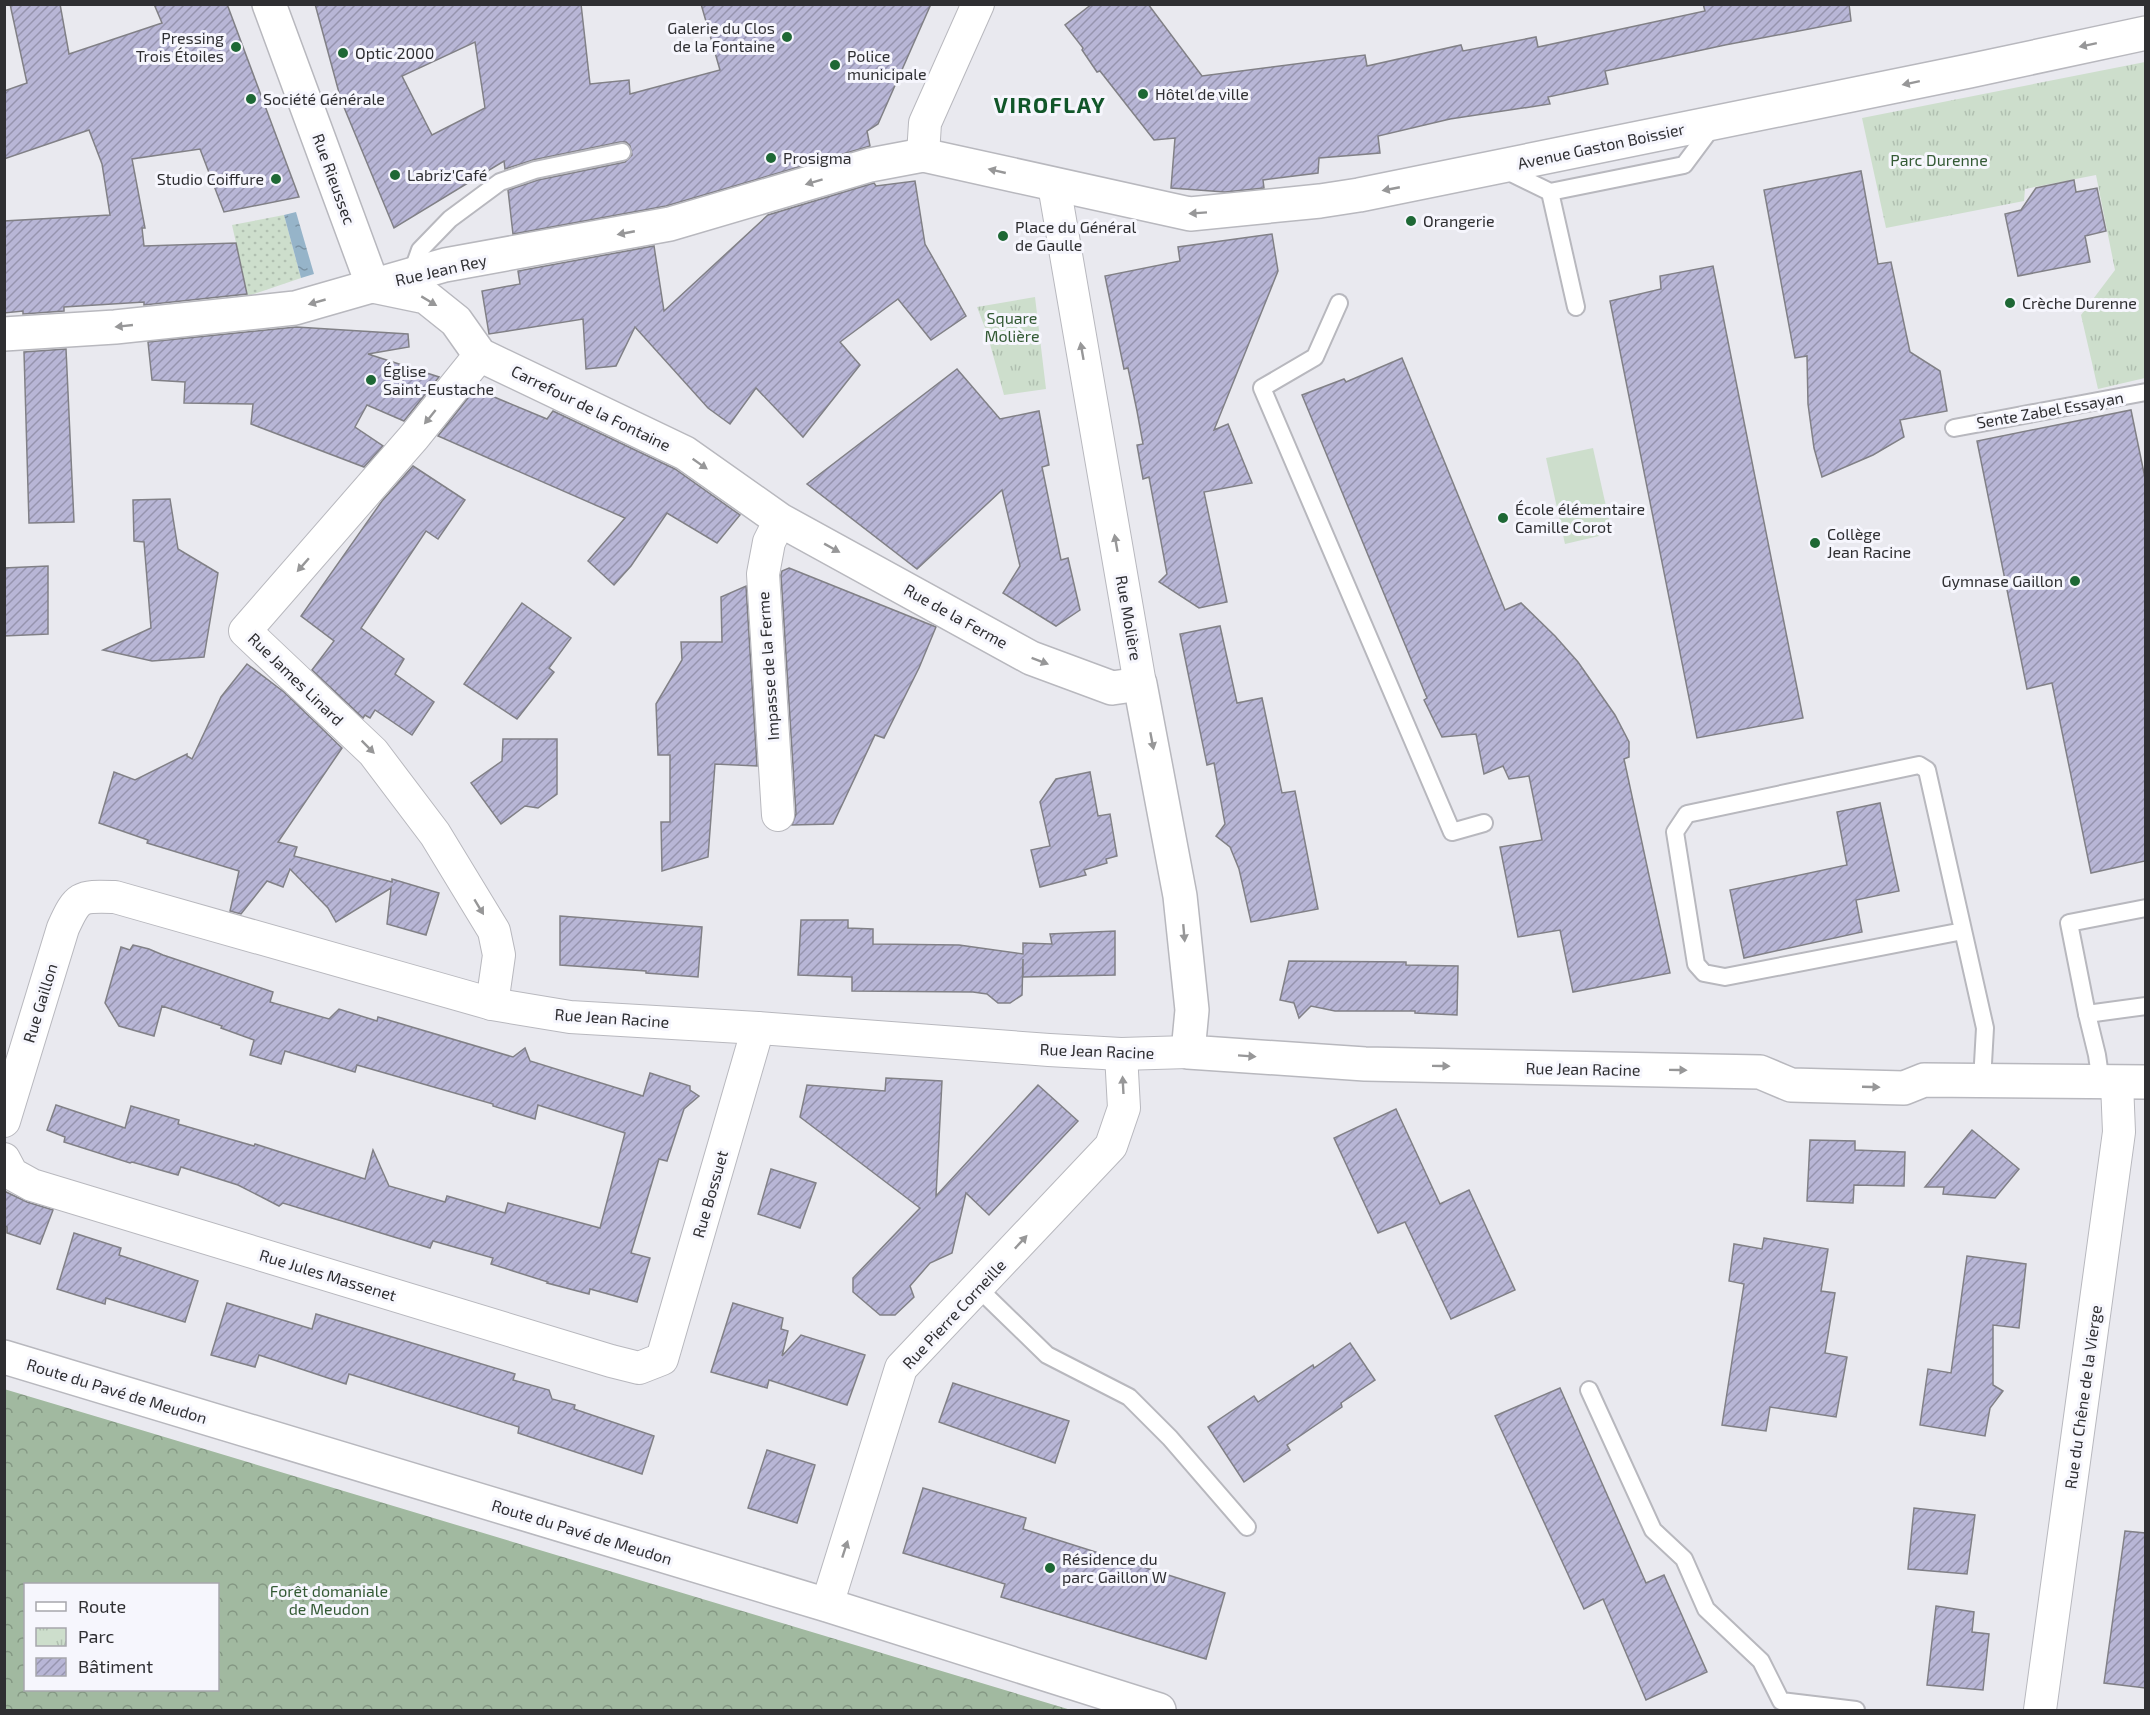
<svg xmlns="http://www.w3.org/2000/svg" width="2150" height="1715" font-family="'Exo 2',sans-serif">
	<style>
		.grass { fill: url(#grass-dots) }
		.forest { fill: url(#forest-crowns); fill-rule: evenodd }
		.park { fill: url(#park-tufts) }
		.pitch { fill: #cddecc }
		.water { fill: url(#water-ripples) }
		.building { fill: url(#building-hatch); stroke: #818086; stroke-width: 1.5; fill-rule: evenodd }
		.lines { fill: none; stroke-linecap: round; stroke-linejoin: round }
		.lane-casing { stroke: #b8b8be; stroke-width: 20 }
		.street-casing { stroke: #b8b8be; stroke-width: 34 }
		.secondary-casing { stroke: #b8b8be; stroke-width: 36 }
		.lane { stroke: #fff; stroke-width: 16 }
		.street { stroke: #fff; stroke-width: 32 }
		.secondary { stroke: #fff; stroke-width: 33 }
		.oneway { fill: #979798 }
		.poi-dot { fill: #1e6835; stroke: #f6f6fd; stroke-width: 2 }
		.labels { text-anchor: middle; stroke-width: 6; stroke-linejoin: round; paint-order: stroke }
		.poi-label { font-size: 16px; fill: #2f2f32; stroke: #f6f6fd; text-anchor: start }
		.street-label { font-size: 16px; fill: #2f2f32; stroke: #f6f6fd }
		.park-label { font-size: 16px; fill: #345a35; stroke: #f6f6fd }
		.district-label { font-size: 22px; font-weight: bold; letter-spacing: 1.5px; fill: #115629; stroke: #f6f6fd }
	</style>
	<defs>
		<pattern id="grass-dots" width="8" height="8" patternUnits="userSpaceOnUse" patternTransform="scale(1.5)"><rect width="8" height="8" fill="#cddecc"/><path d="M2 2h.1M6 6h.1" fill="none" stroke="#b0bfb0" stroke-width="1.8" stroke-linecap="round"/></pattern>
		<pattern id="forest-crowns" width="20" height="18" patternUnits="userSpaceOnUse" patternTransform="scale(1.5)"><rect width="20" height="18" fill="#a1b9a0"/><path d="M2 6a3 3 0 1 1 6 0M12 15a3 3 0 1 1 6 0" fill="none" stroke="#849783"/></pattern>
		<pattern id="park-tufts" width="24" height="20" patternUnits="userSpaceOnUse" patternTransform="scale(1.5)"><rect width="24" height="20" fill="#cddecc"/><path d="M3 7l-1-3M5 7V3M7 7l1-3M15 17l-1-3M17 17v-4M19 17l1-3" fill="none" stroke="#b0bfb0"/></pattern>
		<pattern id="water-ripples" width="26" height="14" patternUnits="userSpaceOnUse" patternTransform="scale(1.5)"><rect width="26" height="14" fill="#96b4c9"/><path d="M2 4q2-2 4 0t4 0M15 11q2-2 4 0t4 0" fill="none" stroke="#7b93a4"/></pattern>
		<pattern id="building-hatch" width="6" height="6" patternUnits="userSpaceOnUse" patternTransform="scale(1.5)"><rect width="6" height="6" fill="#b8b6d6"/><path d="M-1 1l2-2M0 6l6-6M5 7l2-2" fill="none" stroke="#9694ae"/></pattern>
	</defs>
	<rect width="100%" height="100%" fill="#e9e9ef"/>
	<path class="grass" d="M284,215L301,278L248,296L232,225Z"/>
	<path class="forest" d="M4,1389L108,1420L1071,1710H5ZM26,1584H218V1690H26Z"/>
	<g class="park">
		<path d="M2145,62V378L2098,389L2081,315L2115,270L2096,175L2025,189L2024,201L1886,228L1862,118Z"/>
		<path d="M1035,297L1046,389L1004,395L987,333L977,307Z"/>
	</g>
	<path class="pitch" d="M1593,448L1612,533L1565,544L1546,458Z"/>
	<path class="water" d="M296,212L314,274L301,278L284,215Z"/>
	<g class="building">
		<path d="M10,4H60L69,54L162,23L154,4H227L299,197L224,212L200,149L132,159L145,228H142L144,246L236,243L247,294L144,305V302L64,307V311L23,314V311L4,313V221L110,215L102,164L89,130L4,159V91L27,83Z"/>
		<path d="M315,4H581L590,84L629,80L630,94L720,70L701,4H931L878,124L867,131L870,146L666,206L513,234L508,190L538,180L625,162L632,155L630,146L626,142H620L533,160L505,169L504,161L394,228L341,100ZM475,42L485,108L432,135L402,76Z"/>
		<path d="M1092,4H1148L1202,76L1365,55L1367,66L1461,45L1463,51L1536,37L1538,47L1705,11L1703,4H1849L1851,21L1725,45L1605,71L1608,84L1548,97L1550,104L1450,119L1378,136L1380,153L1319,158L1318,173L1263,180L1264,188L1225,192L1171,188L1175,138L1154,140L1100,71L1097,72L1082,50L1083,48L1065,25Z"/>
		<path d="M1861,171L1878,264L1891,262L1910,352L1940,371L1947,411L1900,420L1904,437L1873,455L1822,477L1814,448L1808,404L1807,356L1795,358L1764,190Z"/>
		<path d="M2074,180L2076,192L2097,188L2106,231L2085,236L2090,262L2018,276L2005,214L2021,210L2036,188Z"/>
		<path d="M915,181L925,244L966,316L931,340L898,299L840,342L860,365L803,437L756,388L730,424L708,408L635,327L616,366L586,369L583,319L489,334L482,291L520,284L518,271L654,246L664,311L768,215L874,183L876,186Z"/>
		<path d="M1272,234L1278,271L1214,430L1228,424L1252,483L1204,492L1227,602L1199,608L1159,582L1167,574L1149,477L1143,479L1137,445L1143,444L1137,411L1128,368L1124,369L1105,276L1180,261L1178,247Z"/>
		<path d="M1713,266L1803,718L1697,738L1610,301L1661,289L1660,276Z"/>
		<path d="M296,327L408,334L409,347L368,354L439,377L404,421L367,405L355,427L383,446L364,467L251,424L253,404L184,403L185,382L152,380L148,342Z"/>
		<path d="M66,349L74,522L29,523L24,352Z"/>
		<path d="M1402,358L1505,610L1521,603L1555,636L1578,662L1615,715L1629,742V757L1624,759L1670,973L1573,992L1560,930L1518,937L1500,847L1542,840L1529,776L1509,779L1503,766L1484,774L1476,734L1442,737L1424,700L1427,698L1302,395L1344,379L1346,382Z"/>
		<path d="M957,369L1000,419L1039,411L1049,465L1042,467L1061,560L1068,558L1080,610L1056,626L1003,593L1020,566L1002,490L917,569L807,484Z"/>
		<path d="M475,389L547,419L553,411L675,469L740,515L717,543L667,513L631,566L614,585L588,561L625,518L438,436Z"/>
		<path d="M2131,410L2145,478V861L2091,873L2052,683L2027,689L1977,441Z"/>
		<path d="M413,466L465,500L438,539L426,531L361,628L404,659L395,674L434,702L412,735L375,710L370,718L365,715L363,718L312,670L334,641L301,616L382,501Z"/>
		<path d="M170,499L178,549L218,573L204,657L152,661L103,650L151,628L144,542L134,541L133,500Z"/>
		<path d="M48,566V634L4,636V568Z"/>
		<path d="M789,568L936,627L919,668L884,738L875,735L833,824L792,825L796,814L781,575L782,571Z"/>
		<path d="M746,586L757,766L715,764L708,857L662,871L661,822H670V755H658L656,704L682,660L681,642H722L721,597Z"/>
		<path d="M522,603L571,638L549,668L554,672L517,719L464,684Z"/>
		<path d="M1220,626L1237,703L1262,698L1282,793L1295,791L1318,909L1251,922L1239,869L1230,847L1216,836L1225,824L1214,763L1207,765L1180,634Z"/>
		<path d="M247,664L284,692L342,748L278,842L297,847L294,856L392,882V879L439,893L426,935L387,924L391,888L336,922L328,908L290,869L283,887L267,881L241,914L230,911L239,871L147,843L148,840L99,823L114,772L135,780L187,754V756L192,759L221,697Z"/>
		<path d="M503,739H557V794L538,808L525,806L501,824L471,783L502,761Z"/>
		<path d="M1090,772L1098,816L1110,814L1117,856L1106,859L1107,863L1084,870L1086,875L1040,887L1031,850L1050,846L1040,802L1056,779Z"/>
		<path d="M1880,803L1899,891L1856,900L1862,932L1744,958L1730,890L1847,865L1837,812Z"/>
		<path d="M560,916L702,927L698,977L646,973V971L560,965Z"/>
		<path d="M801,920H848V928L873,929V944L959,945L1023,954V943L1052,944L1050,934L1115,931V975L1023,977V959L1022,995L1010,1003H998L987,994L973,992L852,991V977L798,975Z"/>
		<path d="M133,945L149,949L163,955L273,992L270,1002L329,1019L339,1009L377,1021L378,1017L513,1057L525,1048L530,1061L643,1096L650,1073L690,1086V1090L699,1096L684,1109L667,1161L659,1159L631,1253L650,1258L637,1302L590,1289L589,1294L547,1283L548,1282L491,1264L493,1258L433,1241L430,1248L283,1203L279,1206L238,1185L181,1167L178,1175L132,1162L130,1163L64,1142L65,1137L47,1130L56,1105L125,1128L131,1106L179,1120L178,1124L254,1146L255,1144L365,1179L373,1150L389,1186L445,1202L447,1196L505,1213L508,1203L600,1228L625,1133L538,1105L535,1119L493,1106V1104L357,1065L355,1072L285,1051L281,1064L250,1055L254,1040L221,1028L222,1026L162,1006L154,1036L119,1026L105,1003L121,947L130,950Z"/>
		<path d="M1289,961L1406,962V965L1458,966L1457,1015L1415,1013V1011H1335L1311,1006L1299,1018L1294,1003L1280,1000Z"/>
		<path d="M886,1078L942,1081L936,1196L1038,1085L1078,1121L989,1215L966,1193L952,1253L930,1263L910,1286L914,1297L895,1315H880L853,1292V1278L920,1208L800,1117L807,1085L885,1091Z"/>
		<path d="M1396,1109L1440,1204L1469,1190L1515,1290L1451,1319L1405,1222L1378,1233L1334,1138Z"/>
		<path d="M1972,1130L2019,1169L1995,1198L1943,1194L1944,1187H1925Z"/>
		<path d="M1810,1140L1855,1141V1150L1905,1152L1904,1186L1854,1185L1853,1203L1807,1201Z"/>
		<path d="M771,1169L816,1183L800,1228L758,1214Z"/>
		<path d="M4,1191L27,1202L53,1210L40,1244L7,1233V1227L4,1226Z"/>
		<path d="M74,1233L121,1248L119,1255L198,1281L185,1322L106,1298L105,1304L57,1289Z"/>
		<path d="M1764,1238L1828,1249L1821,1291L1835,1293L1825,1353L1847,1357L1836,1417L1770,1407L1766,1431L1722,1425L1744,1284L1729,1281L1734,1244L1762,1249Z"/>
		<path d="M1967,1256L2026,1264L2019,1328L1993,1325V1385L2003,1391L1990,1408L1985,1436L1920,1425L1928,1369L1951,1373Z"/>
		<path d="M227,1303L312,1329L316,1314L515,1374L513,1380L549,1390L552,1399L575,1405L574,1409L654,1436L642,1474L518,1433L519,1427L349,1374L346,1384L259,1355L255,1367L211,1355Z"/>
		<path d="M733,1303L783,1318L781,1329L788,1331L782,1356L801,1335L865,1355L847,1405L769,1380L767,1388L711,1372Z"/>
		<path d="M1350,1343L1375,1380L1341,1403L1342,1407L1287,1445L1290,1450L1244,1482L1208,1427L1254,1396L1258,1402L1313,1365L1314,1368Z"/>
		<path d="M953,1383L1069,1421L1055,1463L939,1422Z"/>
		<path d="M1560,1388L1646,1583L1664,1575L1707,1672L1646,1700L1603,1599L1584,1609L1495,1416Z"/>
		<path d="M767,1450L815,1465L797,1523L748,1508Z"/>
		<path d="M923,1488L1026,1518L1023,1529L1225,1593L1206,1659L1001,1597L1005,1584L903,1553Z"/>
		<path d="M1914,1508L1975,1515L1967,1574L1908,1569Z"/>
		<path d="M2125,1531L2145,1533V1688L2104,1683Z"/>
		<path d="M1936,1606L1974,1612L1972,1632L1989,1634L1983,1690L1927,1685Z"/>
	</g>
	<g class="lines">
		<g class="lane-casing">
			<g id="lane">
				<path d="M1505,170L1550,192L1684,165L1713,126"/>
				<path d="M1550,192L1576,307"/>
				<path d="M411,275L420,250L450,219L500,182L535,170L622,152"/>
				<path d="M1339,303L1315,357L1262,388L1452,832L1484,823"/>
				<path d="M1954,428L2146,392"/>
				<path d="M1963,931L1725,977L1704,973L1696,964L1675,832L1687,814L1919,765L1927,770L1985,1028L1982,1081"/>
				<path d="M2087,1014L2146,1006"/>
				<path d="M2101,1083L2097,1055L2087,1014L2069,923L2146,908"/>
				<path d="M978,1288L1047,1355L1129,1397L1170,1438L1247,1527"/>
				<path d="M1589,1390L1653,1530L1684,1559L1706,1609L1761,1661L1781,1701L1856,1710"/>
			</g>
		</g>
		<g class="street-casing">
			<g id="street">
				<path d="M923,155L925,123L978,4"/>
				<path d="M1054,185L1140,684"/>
				<path d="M480,355L414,437L245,631L373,752L435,834L494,931L499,955L492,1004"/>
				<path d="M778,815L763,574L769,542L780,520"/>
				<path d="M4,1121L63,928C78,895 80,896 115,897L492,1004L570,1017L758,1028L1049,1050L1121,1054L1188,1052"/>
				<path d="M4,1159L12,1174L32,1185L611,1361L639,1368L662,1359L758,1028"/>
				<path d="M827,1605L901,1368L1111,1146L1124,1108L1121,1054"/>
				<path d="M2040,1710L2119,1132L2117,1083"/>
			</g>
		</g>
		<g class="secondary-casing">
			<g id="secondary">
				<path d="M269,4L373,286"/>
				<path d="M373,286L426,297L456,321L480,355L685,453L780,520L1031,658L1112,688L1140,684L1180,896L1192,1010L1188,1052L1365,1064L1760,1072L1791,1085L1904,1088L1924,1080L2146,1082"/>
				<path d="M4,334L115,327L295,308L445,265L670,224L870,165L923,155L1190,214L1320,201L1359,195L1969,71L2146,33"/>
				<path d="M4,1357L827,1605L1159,1710"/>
			</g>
		</g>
		<use href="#lane" class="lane"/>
		<use href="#street" class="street"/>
		<use href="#secondary" class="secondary"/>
	</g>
	<defs><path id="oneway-solid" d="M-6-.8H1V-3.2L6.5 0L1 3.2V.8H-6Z" transform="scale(1.5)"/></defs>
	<g class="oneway">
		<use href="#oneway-solid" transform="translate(2088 45) rotate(168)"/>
		<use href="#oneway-solid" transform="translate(1911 83) rotate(168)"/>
		<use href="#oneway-solid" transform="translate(997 171) rotate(-167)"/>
		<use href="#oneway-solid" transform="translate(814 182) rotate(163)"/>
		<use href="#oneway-solid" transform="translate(1391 189) rotate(169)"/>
		<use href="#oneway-solid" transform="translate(1198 213) rotate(176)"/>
		<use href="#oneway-solid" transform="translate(626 233) rotate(169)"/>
		<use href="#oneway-solid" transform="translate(429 301) rotate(31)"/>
		<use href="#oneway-solid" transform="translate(317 302) rotate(164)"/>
		<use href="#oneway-solid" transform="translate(124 326) rotate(174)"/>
		<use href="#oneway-solid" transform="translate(1082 351) rotate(-100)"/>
		<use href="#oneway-solid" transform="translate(430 417) rotate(129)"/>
		<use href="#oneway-solid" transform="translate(700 464) rotate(35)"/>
		<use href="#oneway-solid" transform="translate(1116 543) rotate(-100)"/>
		<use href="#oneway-solid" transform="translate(832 548) rotate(29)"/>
		<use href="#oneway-solid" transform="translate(303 565) rotate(131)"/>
		<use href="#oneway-solid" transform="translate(1040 661) rotate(21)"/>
		<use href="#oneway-solid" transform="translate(1152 741) rotate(79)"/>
		<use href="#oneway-solid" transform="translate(368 747) rotate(45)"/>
		<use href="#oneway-solid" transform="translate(479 907) rotate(59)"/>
		<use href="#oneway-solid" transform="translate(1184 933) rotate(85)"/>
		<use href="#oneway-solid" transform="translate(1247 1056) rotate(4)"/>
		<use href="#oneway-solid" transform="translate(1441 1066) rotate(1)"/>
		<use href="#oneway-solid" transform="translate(1678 1070) rotate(1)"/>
		<use href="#oneway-solid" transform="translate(1123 1085) rotate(-93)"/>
		<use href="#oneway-solid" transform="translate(1871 1087) rotate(2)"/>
		<use href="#oneway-solid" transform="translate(1021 1242) rotate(-47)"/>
		<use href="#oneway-solid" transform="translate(845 1549) rotate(-72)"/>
	</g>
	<g class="poi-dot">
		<circle cx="787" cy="37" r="6"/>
		<circle cx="236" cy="47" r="6"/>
		<circle cx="343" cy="53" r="6"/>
		<circle cx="835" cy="65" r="6"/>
		<circle cx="1143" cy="94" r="6"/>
		<circle cx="251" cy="99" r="6"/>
		<circle cx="771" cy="158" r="6"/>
		<circle cx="395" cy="175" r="6"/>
		<circle cx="276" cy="179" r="6"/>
		<circle cx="1411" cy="221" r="6"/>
		<circle cx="1003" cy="236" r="6"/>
		<circle cx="2010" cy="303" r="6"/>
		<circle cx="371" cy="380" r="6"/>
		<circle cx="1503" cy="518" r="6"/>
		<circle cx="1815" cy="543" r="6"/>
		<circle cx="2075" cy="581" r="6"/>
		<circle cx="1050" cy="1568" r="6"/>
	</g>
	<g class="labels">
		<g class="poi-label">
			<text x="775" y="34" text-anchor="end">Galerie du Clos<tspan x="775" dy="18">de la Fontaine</tspan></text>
			<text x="224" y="44" text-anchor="end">Pressing<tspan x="224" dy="18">Trois Étoiles</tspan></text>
			<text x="355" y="59">Optic 2000</text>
			<text x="847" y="62">Police<tspan x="847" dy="18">municipale</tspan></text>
			<text x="1155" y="100">Hôtel de ville</text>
			<text x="263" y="105">Société Générale</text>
			<text x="783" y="164">Prosigma</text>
			<text x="407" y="181">Labriz'Café</text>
			<text x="264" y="185" text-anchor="end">Studio Coiffure</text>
			<text x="1423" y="227">Orangerie</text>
			<text x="1015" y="233">Place du Général<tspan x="1015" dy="18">de Gaulle</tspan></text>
			<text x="2022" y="309">Crèche Durenne</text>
			<text x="383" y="377">Église<tspan x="383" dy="18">Saint-Eustache</tspan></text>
			<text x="1515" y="515">École élémentaire<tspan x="1515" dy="18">Camille Corot</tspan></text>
			<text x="1827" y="540">Collège<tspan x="1827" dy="18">Jean Racine</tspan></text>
			<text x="2063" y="587" text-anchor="end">Gymnase Gaillon</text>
			<text x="1062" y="1565">Résidence du<tspan x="1062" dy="18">parc Gaillon W</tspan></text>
		</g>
		<g class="street-label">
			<text transform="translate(1601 146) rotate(-12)" y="6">Avenue Gaston Boissier</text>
			<text transform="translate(334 179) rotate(70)" y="6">Rue Rieussec</text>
			<text transform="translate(441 270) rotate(-13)" y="6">Rue Jean Rey</text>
			<text transform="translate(591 408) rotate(26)" y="6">Carrefour de la Fontaine</text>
			<text transform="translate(2050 410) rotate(-10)" y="6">Sente Zabel Essayan</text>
			<text transform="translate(956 616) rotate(29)" y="6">Rue de la Ferme</text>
			<text transform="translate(1129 618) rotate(80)" y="6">Rue Molière</text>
			<text transform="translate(768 666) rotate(-94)" y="6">Impasse de la Ferme</text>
			<text transform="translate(296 679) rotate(44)" y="6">Rue James Linard</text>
			<text transform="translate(40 1003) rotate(-73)" y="6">Rue Gaillon</text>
			<text transform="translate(612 1018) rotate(4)" y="6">Rue Jean Racine</text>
			<text transform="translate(1097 1051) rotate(2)" y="6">Rue Jean Racine</text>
			<text transform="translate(1583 1069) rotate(1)" y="6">Rue Jean Racine</text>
			<text transform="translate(710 1194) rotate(-74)" y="6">Rue Bossuet</text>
			<text transform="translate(328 1275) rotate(17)" y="6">Rue Jules Massenet</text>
			<text transform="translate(954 1314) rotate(-47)" y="6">Rue Pierre Corneille</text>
			<text transform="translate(117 1391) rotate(17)" y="6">Route du Pavé de Meudon</text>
			<text transform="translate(2083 1397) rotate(-82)" y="6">Rue du Chêne de la Vierge</text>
			<text transform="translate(582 1532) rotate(17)" y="6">Route du Pavé de Meudon</text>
		</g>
		<g class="park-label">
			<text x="1939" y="166">Parc Durenne</text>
			<text x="1012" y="324">Square<tspan x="1012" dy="18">Molière</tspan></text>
			<text x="329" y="1597">Forêt domaniale<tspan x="329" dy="18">de Meudon</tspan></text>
		</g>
		<g class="district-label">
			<text x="1050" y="113">VIROFLAY</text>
		</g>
	</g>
	<rect width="2150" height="1715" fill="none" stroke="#2f2f32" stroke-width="12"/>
	<rect x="24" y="1583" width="195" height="108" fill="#f6f6fd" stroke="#a6a6ac" stroke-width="1.5"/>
	<rect x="36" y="1602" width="30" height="9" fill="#ffffff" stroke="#a6a6ac" stroke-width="1.5"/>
	<text x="78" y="1613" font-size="18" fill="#2f2f32">Route</text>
	<rect x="36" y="1628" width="30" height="18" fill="url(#park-tufts)" stroke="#a6a6ac" stroke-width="1.5"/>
	<text x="78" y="1643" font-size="18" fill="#2f2f32">Parc</text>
	<rect x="36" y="1658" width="30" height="18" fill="url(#building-hatch)" stroke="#a6a6ac" stroke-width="1.5"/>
	<text x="78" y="1673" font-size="18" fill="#2f2f32">Bâtiment</text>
</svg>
